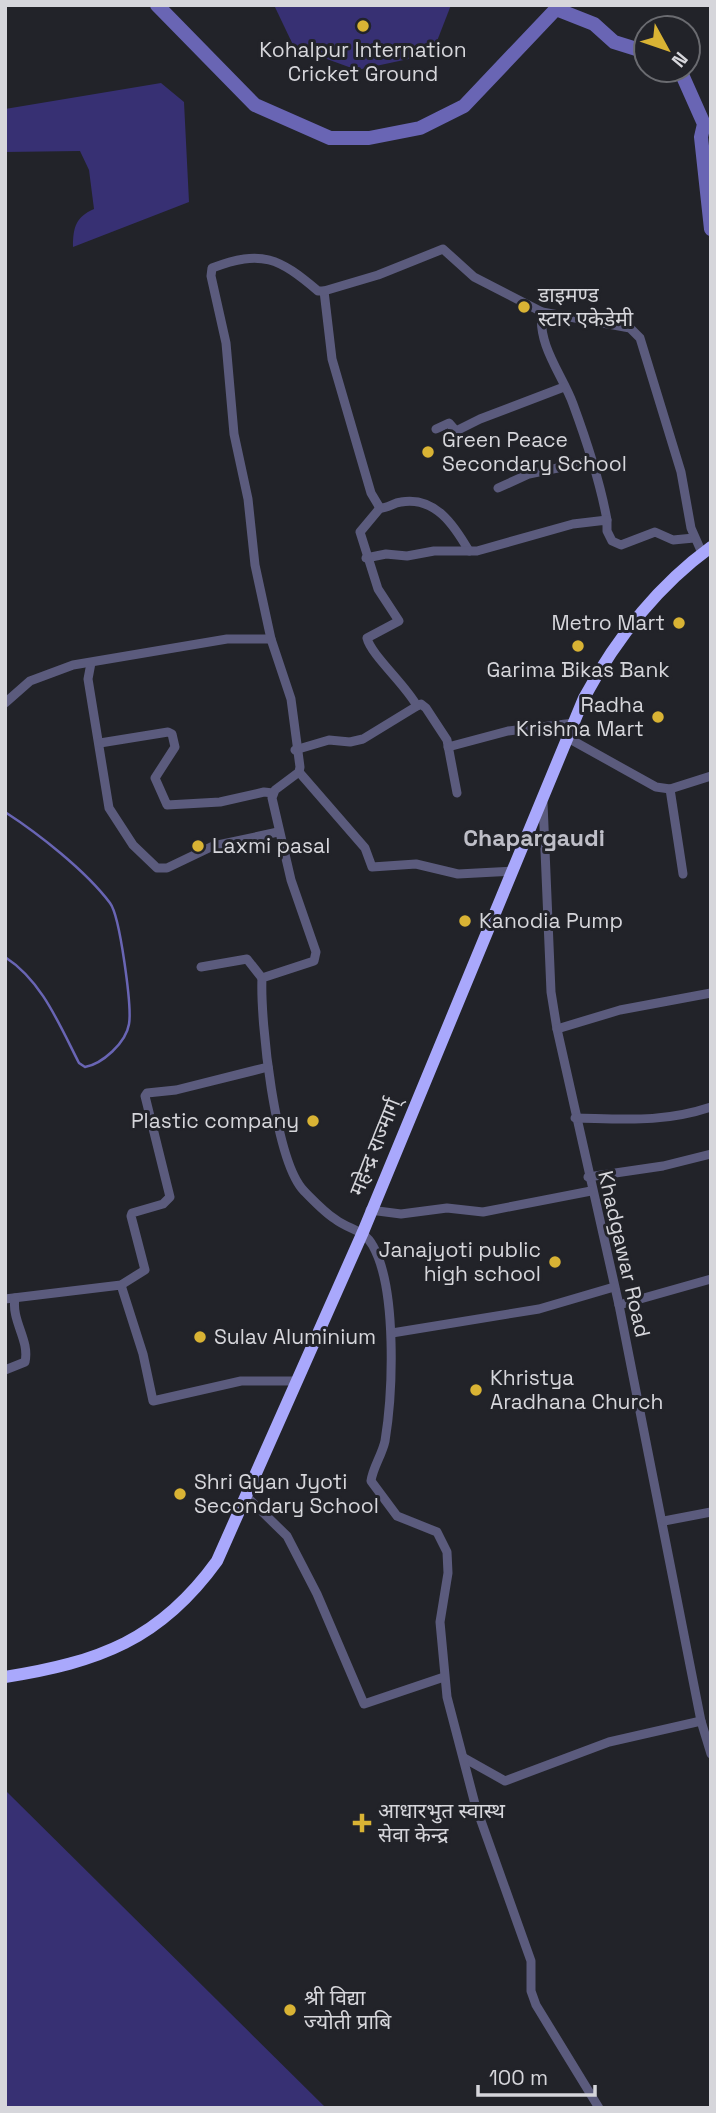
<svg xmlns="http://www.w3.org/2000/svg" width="716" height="2113" font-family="'Space Grotesk','Noto Sans Devanagari',sans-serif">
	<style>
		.green { fill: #373073 }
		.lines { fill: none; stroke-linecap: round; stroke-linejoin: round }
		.stream { stroke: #6965b4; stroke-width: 2.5 }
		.river { stroke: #6965b4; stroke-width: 14 }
		.minor { stroke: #5b5b7d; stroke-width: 9 }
		.highway { stroke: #a9a8fc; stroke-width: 12 }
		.poi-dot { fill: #d9b334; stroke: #222329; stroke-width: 2.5 }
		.labels { text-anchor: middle; stroke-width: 6; stroke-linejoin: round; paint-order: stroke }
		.poi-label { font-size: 21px; fill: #d6d6db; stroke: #222329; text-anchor: start }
		.street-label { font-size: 21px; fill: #d6d6db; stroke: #222329 }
		.neighbourhood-label { font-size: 23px; font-weight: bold; fill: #bebec7; stroke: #222329 }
	</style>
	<rect width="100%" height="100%" fill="#222329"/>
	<g class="green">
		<path d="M274,5H451L432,54L357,70L294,47Z"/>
		<path d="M161,83L184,102L189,202L73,247C73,227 76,217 94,209L89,170L80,151L5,152V109Z"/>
		<path d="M5,1790L326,2108H5Z"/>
	</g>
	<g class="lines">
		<path class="stream" d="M5,812C39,834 86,871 110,903C120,916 132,1007 129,1024C126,1043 102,1064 85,1067L79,1063C59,1024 42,981 5,957"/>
		<g class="river">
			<path d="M157,5L255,105L330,138H369L420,128L464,106L556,9L594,24L614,42L646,52"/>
			<path d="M680,70L704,124L701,137L711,229"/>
		</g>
		<g class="minor">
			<path d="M324,291L332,359L371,493L380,508C388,508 393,503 401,502C435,496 454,525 469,551"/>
			<path d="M542,312C537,345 563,376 573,404C587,442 600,481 607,520"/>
			<path d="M436,429L449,423L456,431L480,419L564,387"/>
			<path d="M498,488L529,474L591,461"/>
			<path d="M366,558L386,554L407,556L434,551H477L573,524L607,520V531L612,541L621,545L655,532L673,540L694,538"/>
			<path d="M91,663L88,679L109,808L133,845L157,868H167L213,846L278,832"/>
			<path d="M5,703L30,681L73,665L227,639H271"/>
			<path d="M417,706L421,704L426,708L447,740L457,793"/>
			<path d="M568,738L656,787L670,789L711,776"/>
			<path d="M100,743L168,732L172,734L175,747L155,778L167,805L220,802L264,792L273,793"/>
			<path d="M448,747L508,731L574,723"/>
			<path d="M295,750L329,740L350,742L363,739L417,706C405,684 371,655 367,638L399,621L378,589L360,532L380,508"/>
			<path d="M299,772L365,848L372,867L416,864L458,874L513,871"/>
			<path d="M670,789L683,874"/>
			<path d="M543,803L551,992L557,1029L619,1305L701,1721L711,1754"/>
			<path d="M201,967L247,959L262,978"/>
			<path d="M557,1029L620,1010L711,993"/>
			<path d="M575,1118C624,1119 663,1123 711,1107"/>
			<path d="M588,1177L663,1166L711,1154"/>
			<path d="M370,1210L401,1214L447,1208L483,1212L591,1191"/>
			<path d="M121,1285L143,1354L153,1401L241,1381H297"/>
			<path d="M5,1299L121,1285L145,1270L131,1216L132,1213L163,1204L170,1197L145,1096L147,1093L176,1090L268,1067"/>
			<path d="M619,1305L711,1279"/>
			<path d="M392,1333L539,1309L614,1287"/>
			<path d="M5,1370L25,1362C30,1340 11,1321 15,1298"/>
			<path d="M247,1497L287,1536L317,1594L364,1704L444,1677"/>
			<path d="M664,1521L711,1512"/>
			<path d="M464,1758L505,1781L609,1742L701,1721"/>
			<path d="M599,2108L536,2005L531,1991V1961L475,1804L447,1697L440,1622L448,1573L447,1552L437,1532L397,1516L371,1481C373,1467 382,1455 385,1441C393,1392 397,1289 373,1246C364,1229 349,1230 335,1219C324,1212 313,1200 304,1191C275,1161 260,1020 262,978L314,961L316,952L291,880L272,798L275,790L299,772L300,767L291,699L271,639L255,565L248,499L234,434L226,343L211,276L212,268C262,249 279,258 318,291H324L378,275L443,249L474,277L542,312L630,328L640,338L681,472L691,528L702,553"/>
		</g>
		<path class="highway" d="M5,1677C99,1662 160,1640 217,1561L363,1232L584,698C616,639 656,587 711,547"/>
	</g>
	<g class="poi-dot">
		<circle cx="363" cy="26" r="7"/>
		<circle cx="524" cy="307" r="7"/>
		<circle cx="428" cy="452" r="7"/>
		<circle cx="679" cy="623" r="7"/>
		<circle cx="578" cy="646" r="7"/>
		<circle cx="658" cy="717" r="7"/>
		<circle cx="198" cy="846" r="7"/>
		<circle cx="465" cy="921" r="7"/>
		<circle cx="313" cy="1121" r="7"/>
		<circle cx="555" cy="1262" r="7"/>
		<circle cx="200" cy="1337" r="7"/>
		<circle cx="476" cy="1390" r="7"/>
		<circle cx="180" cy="1494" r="7"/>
		<path d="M358.5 1812.5h7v7h7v7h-7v7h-7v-7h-7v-7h7z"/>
		<circle cx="290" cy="2010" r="7"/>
	</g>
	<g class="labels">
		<g class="poi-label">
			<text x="363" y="57" text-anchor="middle">Kohalpur Internation<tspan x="363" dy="24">Cricket Ground</tspan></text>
			<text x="538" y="302">डाइमण्ड<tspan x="538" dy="24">स्टार एकेडेमी</tspan></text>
			<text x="442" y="447">Green Peace<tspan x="442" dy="24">Secondary School</tspan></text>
			<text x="665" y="630" text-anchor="end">Metro Mart</text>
			<text x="578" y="677" text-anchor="middle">Garima Bikas Bank</text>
			<text x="644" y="712" text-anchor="end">Radha<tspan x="644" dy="24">Krishna Mart</tspan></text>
			<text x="212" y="853">Laxmi pasal</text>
			<text x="479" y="928">Kanodia Pump</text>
			<text x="299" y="1128" text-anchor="end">Plastic company</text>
			<text x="541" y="1257" text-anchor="end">Janajyoti public<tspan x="541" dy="24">high school</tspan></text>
			<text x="214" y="1344">Sulav Aluminium</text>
			<text x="490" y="1385">Khristya<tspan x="490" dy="24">Aradhana Church</tspan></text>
			<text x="194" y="1489">Shri Gyan Jyoti<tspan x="194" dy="24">Secondary School</tspan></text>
			<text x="378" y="1818">आधारभुत स्वास्थ<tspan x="378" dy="24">सेवा केन्द्र</tspan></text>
			<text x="304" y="2005">श्री विद्या<tspan x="304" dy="24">ज्योती प्राबि</tspan></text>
		</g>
		<g class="street-label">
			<text transform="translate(375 1147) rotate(-68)" y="7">महेन्द्र राज्मार्ग्</text>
			<text transform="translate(624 1254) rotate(77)" y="7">Khadgawar Road</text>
		</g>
		<g class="neighbourhood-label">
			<text x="534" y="846">Chapargaudi</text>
		</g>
	</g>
	<rect width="716" height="2113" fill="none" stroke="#d6d6db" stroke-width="14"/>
	<g transform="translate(667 49) rotate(130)"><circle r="33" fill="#222329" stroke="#6a6b70" stroke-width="2"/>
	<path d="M0-5L12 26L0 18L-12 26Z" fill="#d9b334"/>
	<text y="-10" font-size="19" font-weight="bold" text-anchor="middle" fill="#d6d6db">N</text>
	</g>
	<path d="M478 2085v10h117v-10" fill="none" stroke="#d6d6db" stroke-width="3.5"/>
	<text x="489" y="2085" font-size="21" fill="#d6d6db" stroke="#222329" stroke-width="5" paint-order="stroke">100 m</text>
</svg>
